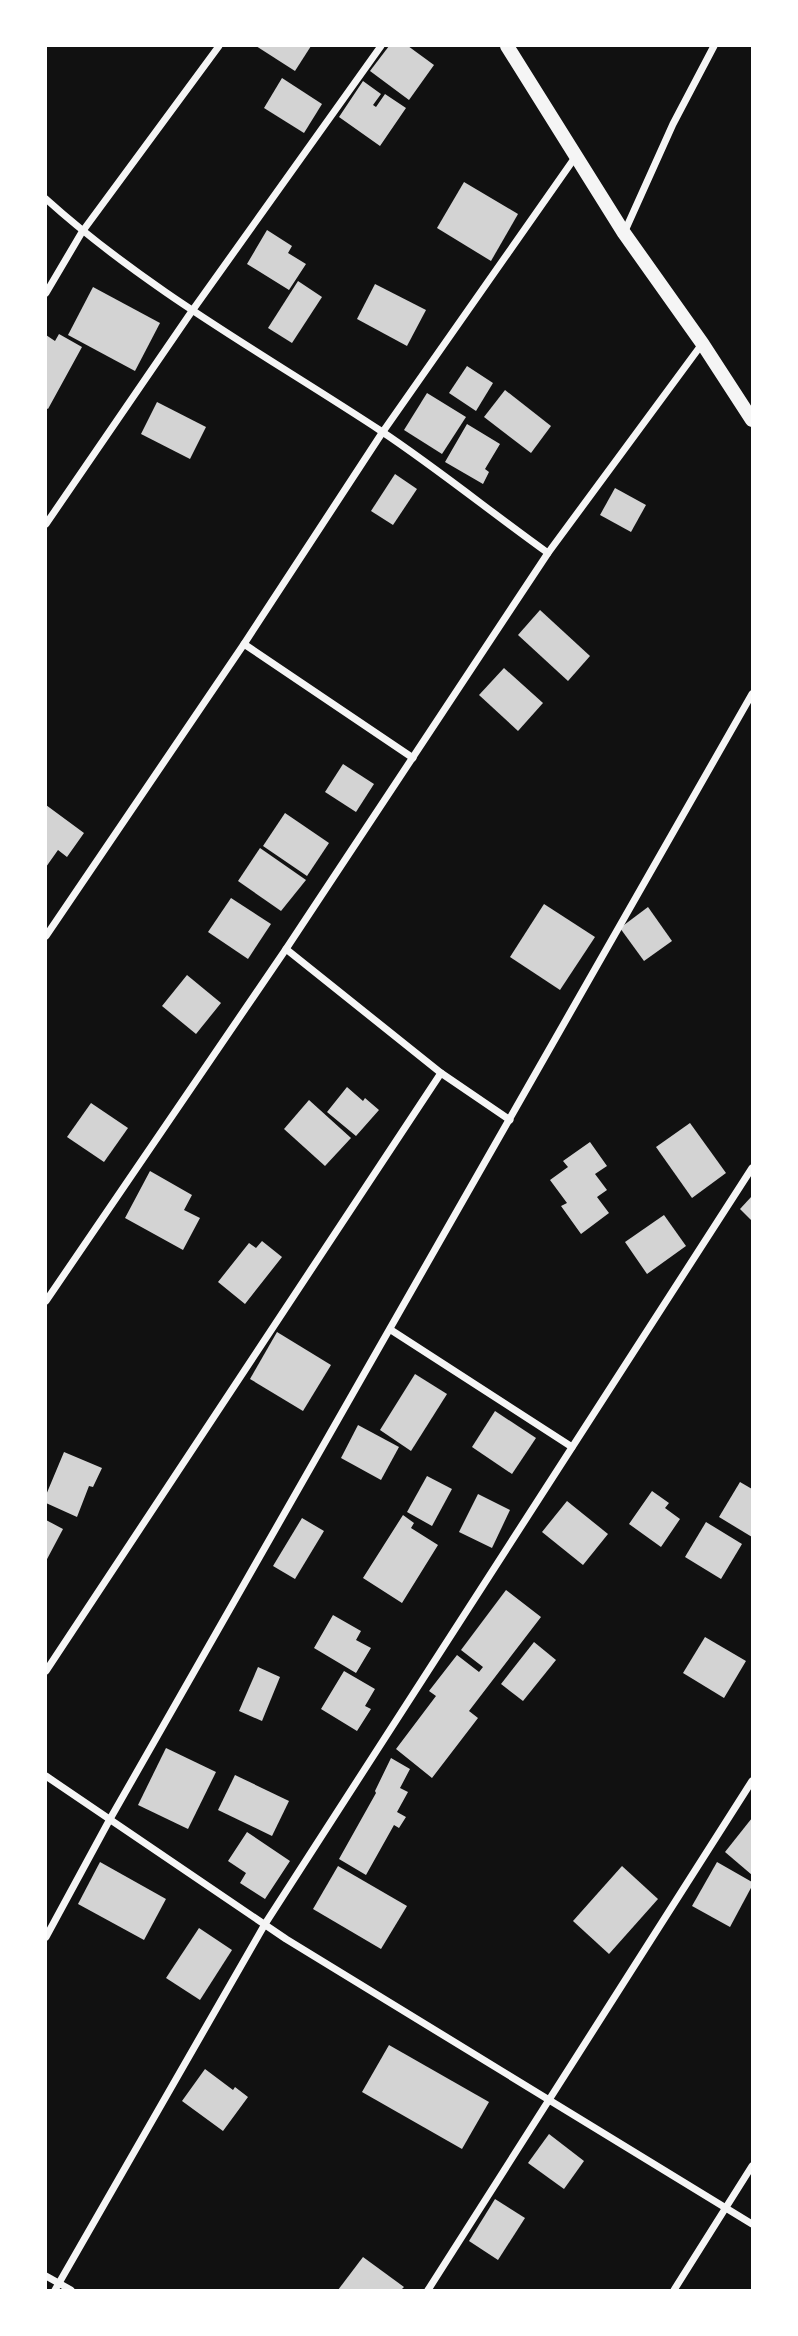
<svg xmlns="http://www.w3.org/2000/svg" width="798" height="2336" font-family="Arial,sans-serif">
	<style>
		.building { fill: #d3d3d3 }
		.lines { fill: none; stroke-linecap: round; stroke-linejoin: round }
		.minor { stroke: #f5f5f5; stroke-width: 7 }
		.secondary { stroke: #f5f5f5; stroke-width: 14 }
	</style>
	<rect width="100%" height="100%" fill="#111"/>
	<g class="building">
		<path d="M256,46H311L295,71Z"/>
		<path d="M389,46H408L434,65L409,100L370,71Z"/>
		<path d="M282,78L322,104L304,133L264,108Z"/>
		<path d="M363,81L381,94L373,105L376,107L385,94L406,108L380,146L339,117Z"/>
		<path d="M464,182L518,214L491,261L437,228Z"/>
		<path d="M267,230L292,246L288,253L306,264L289,290L247,264Z"/>
		<path d="M298,281L322,297L292,343L268,328Z"/>
		<path d="M375,284L426,310L407,346L357,319Z"/>
		<path d="M93,287L160,323L135,371L68,335Z"/>
		<path d="M59,334L82,347L48,409L46,408V335L55,341Z"/>
		<path d="M467,366L493,383L476,411L449,393Z"/>
		<path d="M505,390L551,426L531,453L484,417Z"/>
		<path d="M427,393L466,417L442,454L404,430Z"/>
		<path d="M157,402L206,427L190,459L141,434Z"/>
		<path d="M467,424L500,444L485,469L489,472L483,484L445,462Z"/>
		<path d="M395,474L417,489L393,525L371,511Z"/>
		<path d="M615,488L646,505L631,532L600,515Z"/>
		<path d="M540,610L590,656L568,681L518,635Z"/>
		<path d="M504,668L543,703L518,731L479,695Z"/>
		<path d="M343,764L374,784L356,812L325,792Z"/>
		<path d="M46,805L84,833L67,857L58,850L46,867Z"/>
		<path d="M285,813L329,843L307,876L263,846Z"/>
		<path d="M260,848L306,880L281,911L238,881Z"/>
		<path d="M231,898L271,924L248,959L208,932Z"/>
		<path d="M544,904L595,937L560,990L510,957Z"/>
		<path d="M648,907L672,941L644,961L620,928Z"/>
		<path d="M187,975L221,1003L196,1034L162,1006Z"/>
		<path d="M347,1087L363,1101L365,1098L379,1110L356,1136L327,1112Z"/>
		<path d="M309,1100L351,1138L325,1166L284,1129Z"/>
		<path d="M91,1103L128,1128L104,1162L67,1137Z"/>
		<path d="M690,1123L726,1173L692,1198L656,1147Z"/>
		<path d="M590,1142L607,1166L595,1174L607,1190L597,1197L609,1213L581,1234L561,1206L567,1203L550,1180L568,1167L563,1161Z"/>
		<path d="M150,1171L192,1195L184,1210L200,1218L183,1250L125,1218Z"/>
		<path d="M752,1196V1221L740,1209Z"/>
		<path d="M664,1215L686,1246L647,1274L625,1242Z"/>
		<path d="M262,1241L282,1257L245,1304L218,1282L249,1243L256,1248Z"/>
		<path d="M277,1332L331,1365L303,1411L250,1379Z"/>
		<path d="M415,1374L447,1394L411,1451L380,1430Z"/>
		<path d="M495,1411L536,1438L512,1474L472,1447Z"/>
		<path d="M358,1425L399,1447L381,1480L341,1458Z"/>
		<path d="M64,1452L102,1468L93,1487L89,1486L77,1517L46,1503V1495Z"/>
		<path d="M427,1476L452,1489L432,1526L407,1512Z"/>
		<path d="M740,1482L752,1489V1537L719,1517Z"/>
		<path d="M652,1491L669,1503L665,1508L680,1519L661,1547L629,1524Z"/>
		<path d="M478,1494L510,1510L492,1548L459,1532Z"/>
		<path d="M567,1501L608,1534L583,1565L542,1532Z"/>
		<path d="M403,1515L414,1523L411,1528L438,1545L402,1603L363,1578Z"/>
		<path d="M302,1518L324,1531L295,1579L273,1566Z"/>
		<path d="M46,1520L63,1529L46,1561Z"/>
		<path d="M706,1522L742,1544L721,1579L685,1557Z"/>
		<path d="M506,1590L541,1617L469,1711L478,1718L432,1778L396,1749L436,1696L429,1691L457,1655L479,1672L483,1667L461,1650Z"/>
		<path d="M333,1615L361,1631L356,1640L371,1648L356,1673L314,1648Z"/>
		<path d="M705,1637L746,1661L724,1698L683,1673Z"/>
		<path d="M534,1642L556,1660L523,1701L501,1684Z"/>
		<path d="M258,1667L280,1677L262,1721L239,1711Z"/>
		<path d="M344,1671L375,1689L365,1706L371,1709L357,1731L321,1709Z"/>
		<path d="M166,1748L216,1772L188,1829L138,1805Z"/>
		<path d="M391,1758L410,1769L400,1788L408,1792L397,1812L406,1817L399,1828L394,1825L366,1875L339,1859L376,1793L375,1791Z"/>
		<path d="M235,1775L289,1801L272,1836L218,1810Z"/>
		<path d="M752,1818V1875L725,1852Z"/>
		<path d="M247,1832L290,1861L265,1899L240,1883L246,1873L228,1861Z"/>
		<path d="M100,1862L166,1899L144,1940L78,1904Z"/>
		<path d="M717,1862L752,1882V1886L730,1927L692,1906Z"/>
		<path d="M338,1866L407,1906L381,1949L313,1909Z"/>
		<path d="M622,1866L658,1899L609,1954L573,1921Z"/>
		<path d="M199,1928L232,1950L200,2000L166,1978Z"/>
		<path d="M389,2045L489,2102L462,2149L362,2092Z"/>
		<path d="M205,2069L233,2090L235,2087L248,2097L223,2131L182,2101Z"/>
		<path d="M549,2134L584,2161L564,2189L528,2163Z"/>
		<path d="M495,2199L525,2218L498,2260L469,2241Z"/>
		<path d="M363,2257L404,2287L401,2290H338Z"/>
	</g>
	<g class="lines">
		<g class="minor">
			<path d="M46,199C147,290 267,356 381,431C438,469 492,513 548,553"/>
			<path d="M624,233L673,124L714,46"/>
			<path d="M46,293L82,232L219,46"/>
			<path d="M46,524L192,311L381,46"/>
			<path d="M244,644L413,758"/>
			<path d="M46,936L244,644L382,433L576,156"/>
			<path d="M286,949L441,1073L510,1120"/>
			<path d="M46,1301L286,949L548,553L702,344"/>
			<path d="M391,1330L572,1447"/>
			<path d="M46,1671L441,1073"/>
			<path d="M46,1776L286,1939L752,2224"/>
			<path d="M46,1937L110,1819L752,694"/>
			<path d="M46,2276L71,2290"/>
			<path d="M55,2290L265,1924L752,1168"/>
			<path d="M428,2290L752,1781"/>
			<path d="M674,2290L752,2166"/>
		</g>
		<path class="secondary" d="M507,46L624,233L702,343L752,420"/>
	</g>
	<rect width="798" height="2336" fill="none" stroke="#ffffff" stroke-width="94"/>
</svg>
